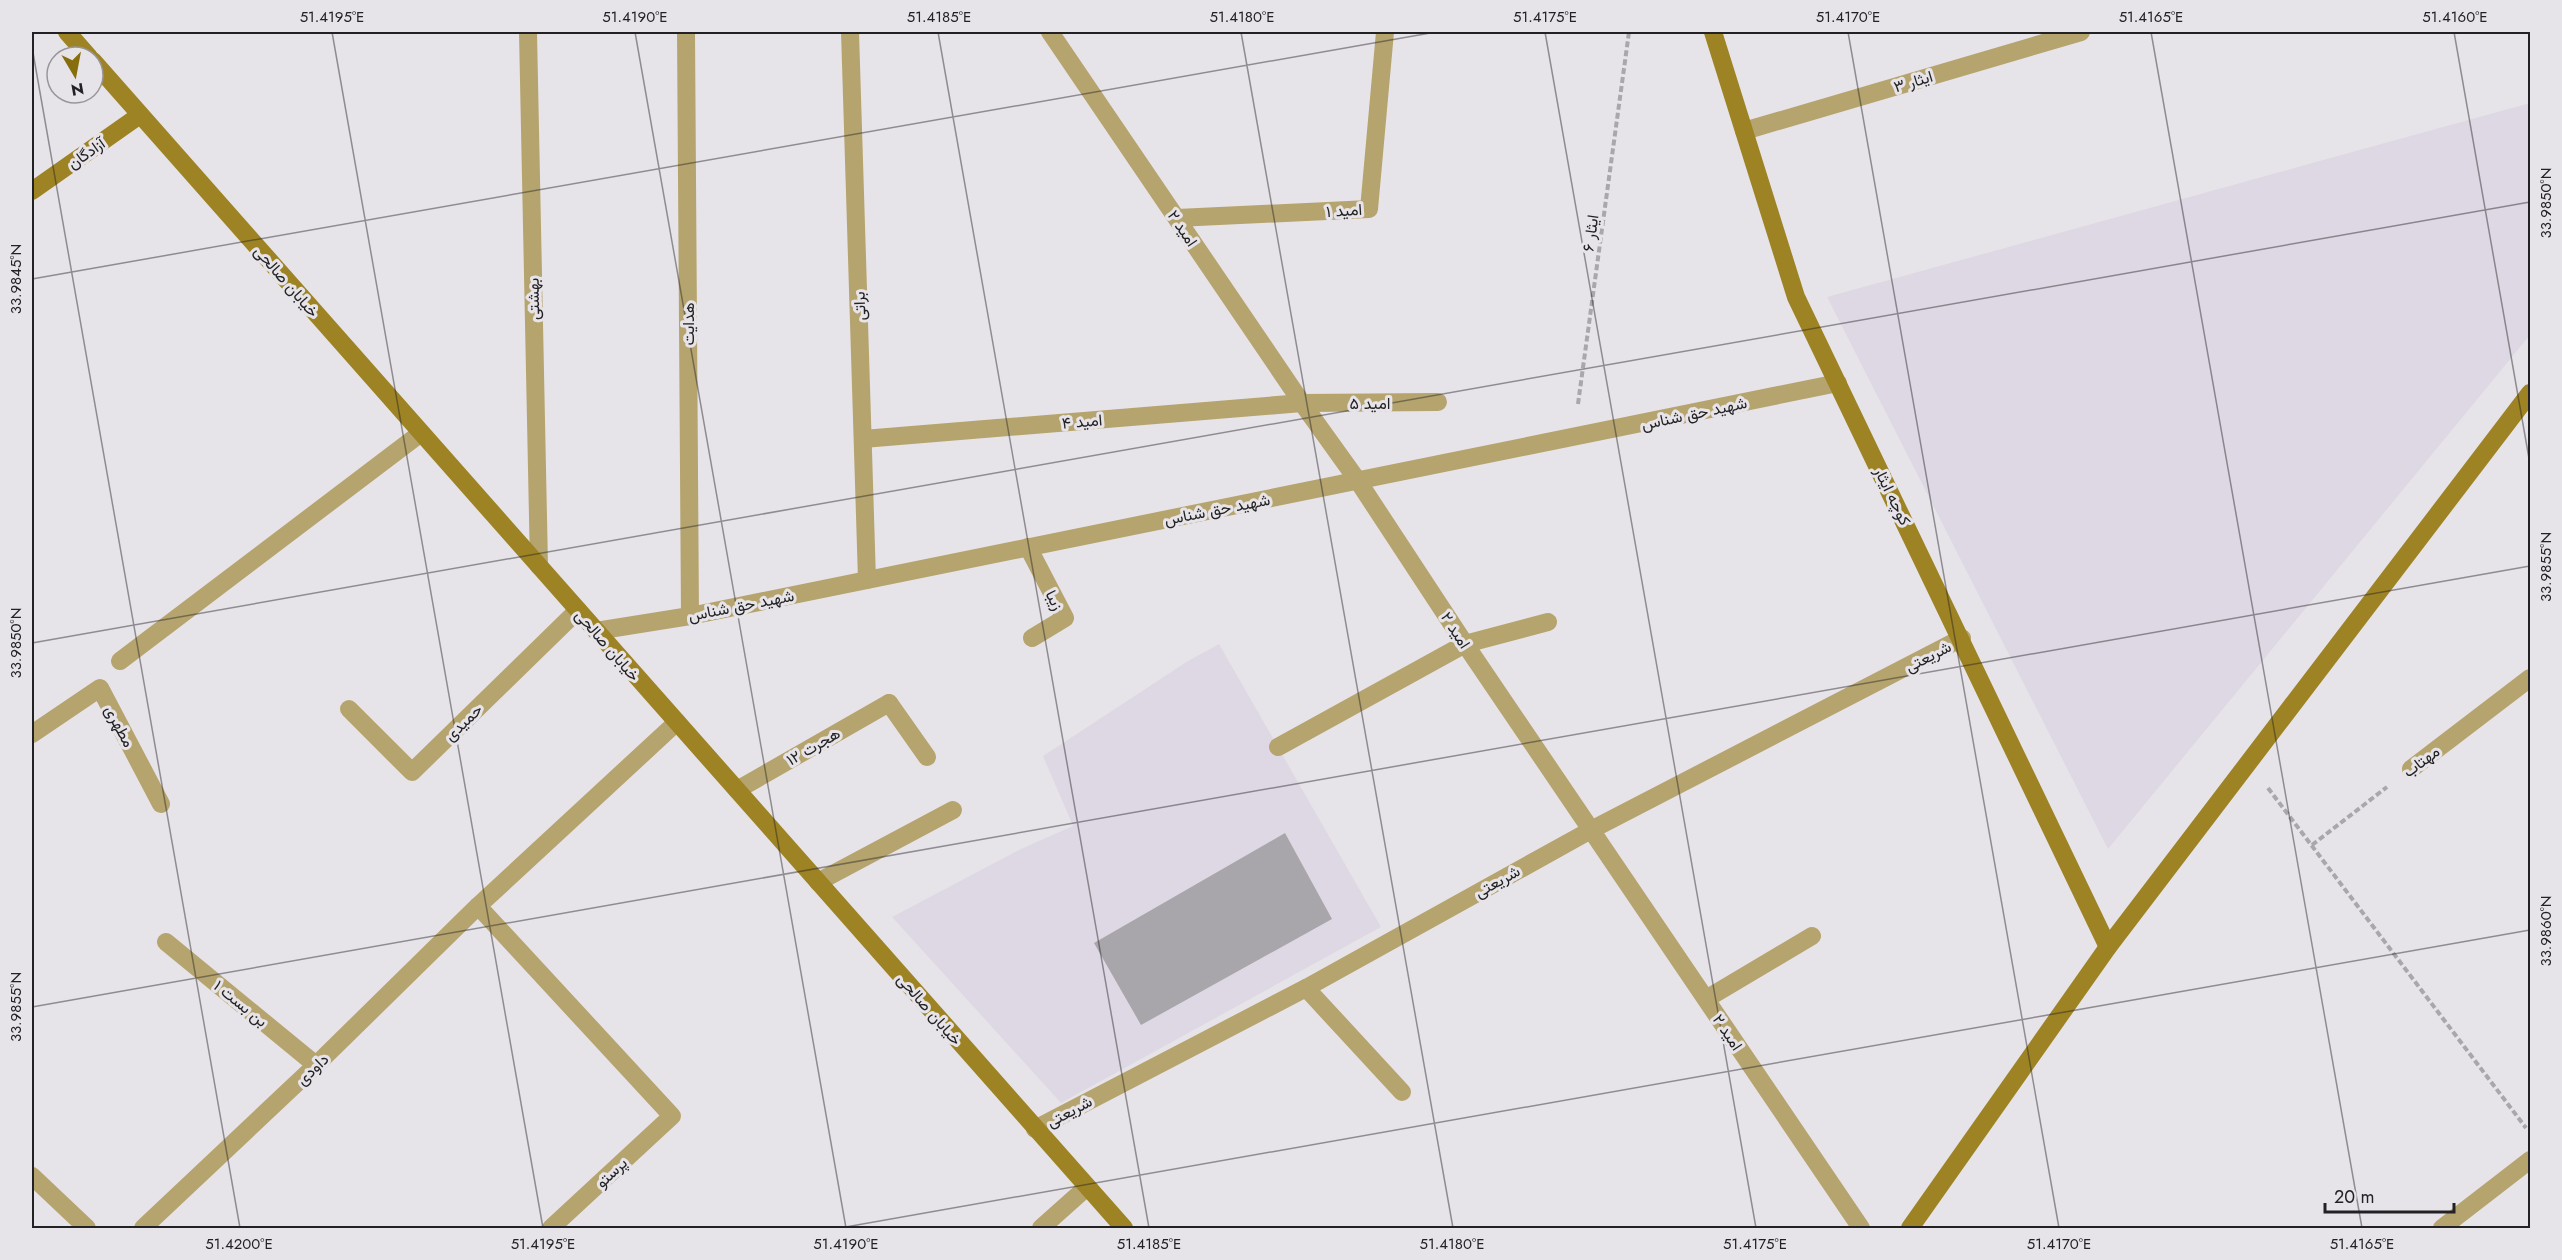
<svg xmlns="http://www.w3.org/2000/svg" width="2562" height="1260" font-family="Jost,Vazirmatn,sans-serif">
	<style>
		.built { fill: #ded8e4 }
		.building { fill: #a9a6ab }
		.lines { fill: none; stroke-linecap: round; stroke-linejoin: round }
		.path { stroke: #a9a7ab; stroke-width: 4; stroke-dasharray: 6 3; stroke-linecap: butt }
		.lane { stroke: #b6a46e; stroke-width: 18 }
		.street { stroke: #b6a46e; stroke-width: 18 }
		.secondary { stroke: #9e8324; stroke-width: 18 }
		.ticks { fill: none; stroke: #222123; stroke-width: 1.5; stroke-opacity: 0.45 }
		.labels { text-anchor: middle; stroke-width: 6; stroke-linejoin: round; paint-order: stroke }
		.street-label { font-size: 16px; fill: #222123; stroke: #e7e4e9 }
		.neatline { fill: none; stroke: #222123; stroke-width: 2 }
		.ticks-label { font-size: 15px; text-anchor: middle; fill: #222123 }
	</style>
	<rect width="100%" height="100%" fill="#e7e4e9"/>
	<g class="built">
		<path d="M2530,103V335L2108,849L1827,297Z"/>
		<path d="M1219,644L1381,927L1061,1103L892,917L1021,849L1073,826L1043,756L1188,661Z"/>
	</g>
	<path class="building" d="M1285,833L1332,919L1141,1025L1094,943Z"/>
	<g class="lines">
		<g class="path">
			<path d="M1578,404L1629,32"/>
			<path d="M2268,788L2526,1128"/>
			<path d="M2312,845L2387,787"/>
		</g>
		<g class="lane">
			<path d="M1302,403L1438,402"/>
			<path d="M889,703L927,757"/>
			<path d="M818,882L953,810"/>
			<path d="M1706,999L1812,936"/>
		</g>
		<g class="street">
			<path d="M528,32L539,566"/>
			<path d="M686,32L690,616"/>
			<path d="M850,32L867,580"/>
			<path d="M1050,32L1302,403L1358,481L1465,644L1861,1228"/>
			<path d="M1744,131L2081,32"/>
			<path d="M1177,218L1369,209L1385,32"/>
			<path d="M863,439L1302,403"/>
			<path d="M1028,547L1065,618L1032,638"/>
			<path d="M596,631L690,616L1838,383"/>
			<path d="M120,661L421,433"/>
			<path d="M349,709L412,772L578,610"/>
			<path d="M32,734L100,688L161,804"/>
			<path d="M1278,747L1465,644L1548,622"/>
			<path d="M2411,769L2530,678"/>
			<path d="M737,790L889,703"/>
			<path d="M166,942L316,1065"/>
			<path d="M1306,988L1402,1092"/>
			<path d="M1035,1129L1306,988L1591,830L1962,638"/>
			<path d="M32,1176L87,1228"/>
			<path d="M143,1228L316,1065L478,906"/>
			<path d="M551,1228L672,1116L478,906L677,722"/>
			<path d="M1041,1228L1087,1187"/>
			<path d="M2442,1228L2530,1160"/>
		</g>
		<g class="secondary">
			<path d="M67,32L89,57"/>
			<path d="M1713,32L1796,297L2108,947"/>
			<path d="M93,61L1124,1228"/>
			<path d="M32,191L140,115"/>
			<path d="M1910,1228L2108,947L2530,393"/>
		</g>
	</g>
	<path class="ticks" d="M332,32L543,1228M635,32L846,1228M938,32L1149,1228M1241,32L1453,1228M1545,32L1756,1228M1848,32L2059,1228M2151,32L2362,1228M2454,32L2530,464M32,47L240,1228M32,279L1436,32M32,643L2530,202M32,1007L2530,566M840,1228L2530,930"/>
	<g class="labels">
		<g class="street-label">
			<text transform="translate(1913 81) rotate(-17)" y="6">ایثار ۳</text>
			<text transform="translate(86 153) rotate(-35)" y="6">آزادگان</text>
			<text transform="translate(1344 210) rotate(-4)" y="6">امید ۱</text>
			<text transform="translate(1183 228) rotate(56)" y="6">امید ۲</text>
			<text transform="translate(1590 233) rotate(-82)" y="6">ایثار ۶</text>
			<text transform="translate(287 281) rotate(49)" y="6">خیابان صالحی</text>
			<text transform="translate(533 299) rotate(-91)" y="6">بهشتی</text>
			<text transform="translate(859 306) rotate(-92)" y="6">براتی</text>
			<text transform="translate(688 324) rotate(-90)" y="6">هدایت</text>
			<text x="1370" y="409">امید ۵</text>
			<text transform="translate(1694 413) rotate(-12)" y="6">شهید حق شناس</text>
			<text transform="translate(1082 421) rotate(-5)" y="6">امید ۴</text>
			<text transform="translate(1893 496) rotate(64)" y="6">کوچه ایثار</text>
			<text transform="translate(1217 509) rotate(-11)" y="6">شهید حق شناس</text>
			<text transform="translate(1055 600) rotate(63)" y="6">زیبا</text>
			<text transform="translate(741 605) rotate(-11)" y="6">شهید حق شناس</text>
			<text transform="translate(1456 630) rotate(57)" y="6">امید ۲</text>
			<text transform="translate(608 645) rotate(49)" y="6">خیابان صالحی</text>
			<text transform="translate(1928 656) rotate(-27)" y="6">شریعتی</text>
			<text transform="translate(463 722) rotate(-44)" y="6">حمیدی</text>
			<text transform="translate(120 726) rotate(62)" y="6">مطهری</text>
			<text transform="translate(813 746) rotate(-30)" y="6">هجرت ۱۲</text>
			<text transform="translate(2421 761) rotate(-37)" y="6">مهتاب</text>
			<text transform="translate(1497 881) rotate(-29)" y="6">شریعتی</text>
			<text transform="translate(241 1003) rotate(39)" y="6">بن بست ۱</text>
			<text transform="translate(930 1009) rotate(49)" y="6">خیابان صالحی</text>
			<text transform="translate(1728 1032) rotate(56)" y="6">امید ۲</text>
			<text transform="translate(312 1069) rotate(-44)" y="6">داودی</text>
			<text transform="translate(1069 1111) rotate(-28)" y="6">شریعتی</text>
			<text transform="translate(611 1172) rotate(-43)" y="6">پرستو</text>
		</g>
	</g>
	<rect width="2562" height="1260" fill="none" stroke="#e7e4e9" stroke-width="66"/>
	<g transform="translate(75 75) rotate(170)"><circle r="28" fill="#e7e4e9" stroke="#98969a" stroke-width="1.5"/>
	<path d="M0-4.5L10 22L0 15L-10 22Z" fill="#876e0d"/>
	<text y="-9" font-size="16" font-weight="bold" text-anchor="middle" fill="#222123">N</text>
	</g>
	<path d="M2325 1203v9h129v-9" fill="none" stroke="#222123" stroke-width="3"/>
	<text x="2334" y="1203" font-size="18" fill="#222123" stroke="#e7e4e9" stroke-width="4.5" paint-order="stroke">20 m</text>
	<rect x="33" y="33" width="2496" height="1194" class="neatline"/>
	<g class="ticks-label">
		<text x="332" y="22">51.4195°E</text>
		<text x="635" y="22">51.4190°E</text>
		<text x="939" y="22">51.4185°E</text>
		<text x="1242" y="22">51.4180°E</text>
		<text x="1545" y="22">51.4175°E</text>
		<text x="1848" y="22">51.4170°E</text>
		<text x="2151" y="22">51.4165°E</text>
		<text x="2455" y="22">51.4160°E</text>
		<text transform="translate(2546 203) rotate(-90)" y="5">33.9850°N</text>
		<text transform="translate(16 279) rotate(-90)" y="5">33.9845°N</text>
		<text transform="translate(2546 567) rotate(-90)" y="5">33.9855°N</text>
		<text transform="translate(16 643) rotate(-90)" y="5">33.9850°N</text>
		<text transform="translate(2546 931) rotate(-90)" y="5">33.9860°N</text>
		<text transform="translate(16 1007) rotate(-90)" y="5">33.9855°N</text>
		<text x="239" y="1249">51.4200°E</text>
		<text x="543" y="1249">51.4195°E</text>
		<text x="846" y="1249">51.4190°E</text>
		<text x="1149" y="1249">51.4185°E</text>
		<text x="1452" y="1249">51.4180°E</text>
		<text x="1755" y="1249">51.4175°E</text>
		<text x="2059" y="1249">51.4170°E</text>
		<text x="2362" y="1249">51.4165°E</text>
	</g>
</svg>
